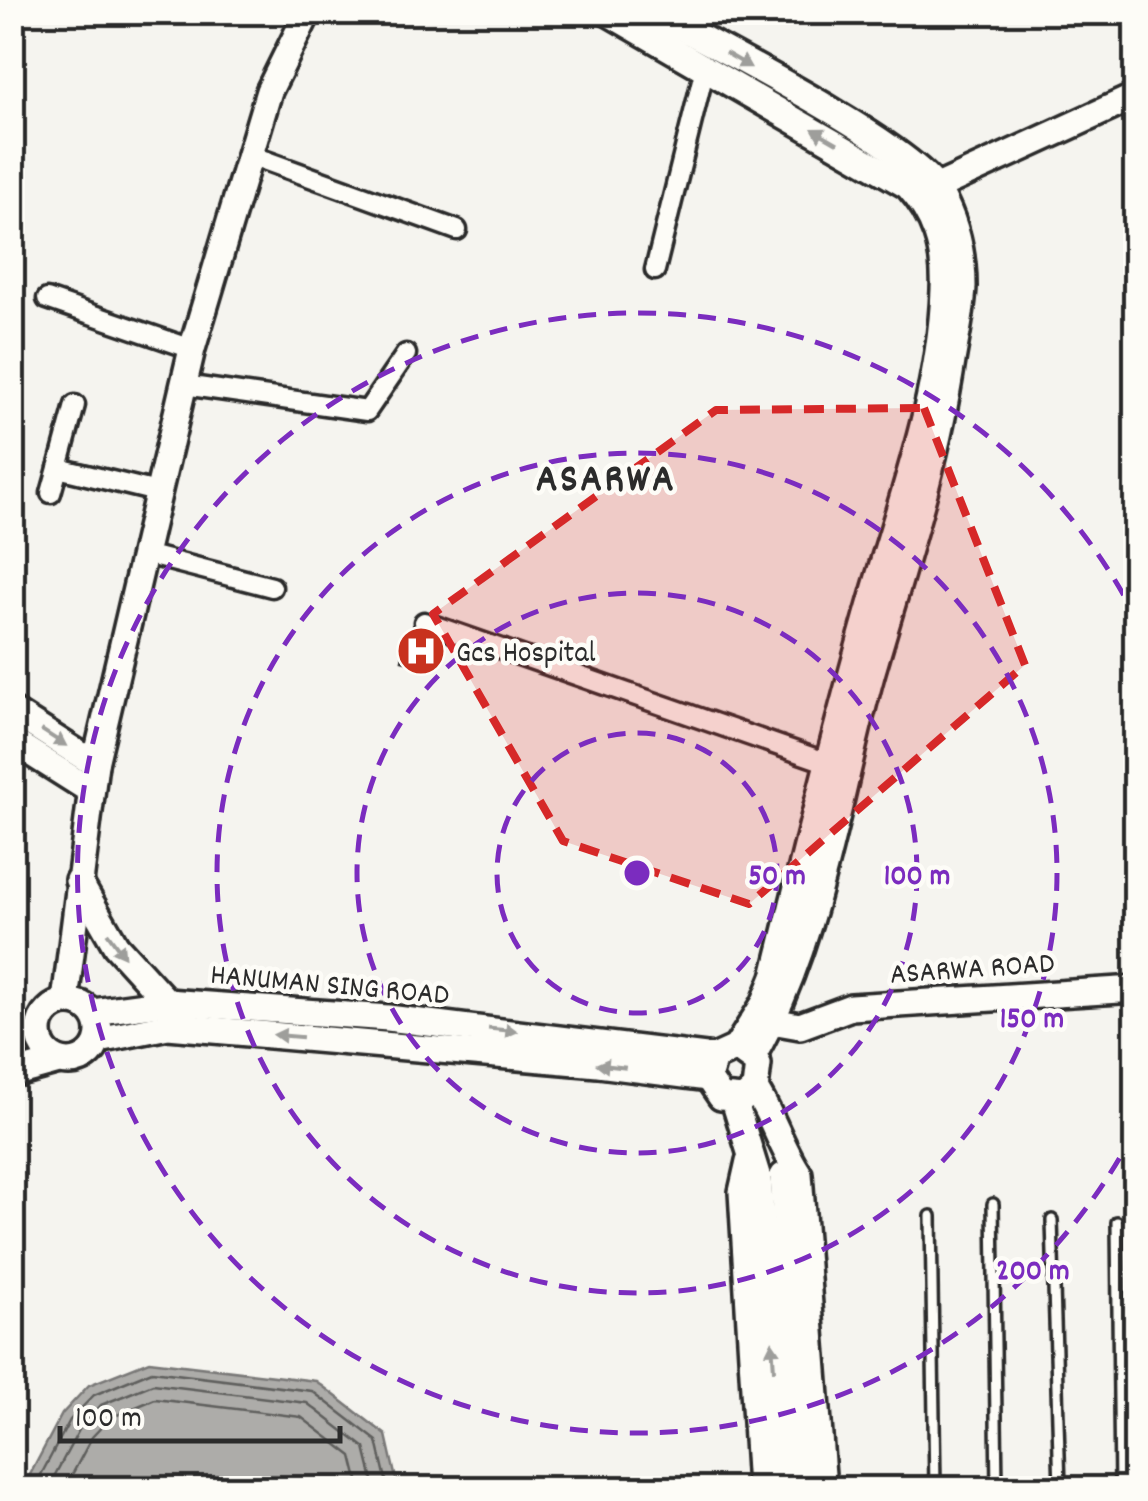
<svg xmlns="http://www.w3.org/2000/svg" width="1148" height="1501" font-family="Dekko,sans-serif">
	<style>
		.water { fill: #adaca9; stroke: #797877; stroke-width: 2.5 }
		.lines { fill: none; stroke-linecap: round; stroke-linejoin: round }
		.shore { stroke: #5f5f5d; stroke-width: 2.5 }
		.building { fill: url(#building-cross-hatch); stroke: #2b2b2b; stroke-width: 2.5 }
		.lane-casing { stroke: #2b2b2b; stroke-width: 16 }
		.street-casing { stroke: #2b2b2b; stroke-width: 25 }
		.secondary-casing { stroke: #2b2b2b; stroke-width: 32 }
		.lane { stroke: #fdfcf7; stroke-width: 9 }
		.street { stroke: #fdfcf7; stroke-width: 18 }
		.secondary { stroke: #fdfcf7; stroke-width: 25 }
		.oneway { fill: #9e9e9b }
		.marked { fill: #d62828; fill-opacity: 0.2; stroke: #d62828; stroke-width: 8; stroke-dasharray: 20 12; stroke-linejoin: round }
		.ring { fill: none; stroke: #7b2cbf; stroke-width: 5; stroke-dasharray: 18 12 }
		.labels { text-anchor: middle; stroke-width: 9; stroke-linejoin: round; paint-order: stroke }
		.poi-label { font-size: 30px; fill: #2b2b2b; stroke: #fdfcf7; text-anchor: start }
		.street-label { font-size: 30px; fill: #2b2b2b; stroke: #fdfcf7 }
		.district-label { font-size: 40px; font-weight: bold; letter-spacing: 2.5px; fill: #2b2b2b; stroke: #fdfcf7 }
		.centre { fill: #7b2cbf; stroke: #fdfcf7; stroke-width: 5 }
		.ring-label { font-size: 30px; text-anchor: middle; font-weight: bold; fill: #7b2cbf; stroke: #fdfcf7; stroke-width: 9; stroke-linejoin: round; paint-order: stroke }
	</style>
	<defs>
		<pattern id="building-cross-hatch" width="8" height="8" patternUnits="userSpaceOnUse" patternTransform="scale(2.5)"><rect width="8" height="8" fill="#c2c1be"/><path d="M0 0l8 8M0 8l8-8" fill="none" stroke="#a7a6a3"/></pattern>
	</defs>
	<rect width="100%" height="100%" fill="#f5f4ef"/>
	<filter id="ink" filterUnits="userSpaceOnUse"><feTurbulence type="fractalNoise" baseFrequency=".01" numOctaves="2"/><feDisplacementMap in="SourceGraphic" scale="20" xChannelSelector="R" yChannelSelector="G"/><feConvolveMatrix kernelMatrix="1 2 1 2 8 2 1 2 1" color-interpolation-filters="sRGB"/></filter>
	<g filter="url(#ink)">
		<path class="water" d="M149,1361L316,1381L386,1435L398,1488H23L62,1414L89,1385Z"/>
		<g class="lines">
			<g class="shore">
				<path d="M34,1488L70,1420L94,1395L152,1371L312,1391L377,1441L388,1488"/>
				<path d="M48,1488L80,1428L101,1405L153,1384L307,1403L365,1448L375,1488"/>
				<path d="M65,1488L92,1437L110,1418L155,1399L301,1417L352,1456L360,1488"/>
			</g>
		</g>
		<path class="building" d="M408,633L433,639L427,666L402,660Z"/>
		<g class="lines">
			<g class="lane-casing">
				<g id="lane">
					<path d="M993,1204L997,1488"/>
					<path d="M931,1216L935,1488"/>
					<path d="M1052,1220L1060,1488"/>
					<path d="M1117,1222L1120,1488"/>
				</g>
			</g>
			<g class="street-casing">
				<g id="street">
					<path d="M247,154L457,230"/>
					<path d="M655,270L705,68"/>
					<path d="M47,299L192,349"/>
					<path d="M184,385L367,411L406,354"/>
					<path d="M75,405L58,468L157,492"/>
					<path d="M51,493L58,468"/>
					<path d="M145,554L272,587"/>
					<path d="M424,622L837,766"/>
				</g>
			</g>
			<g class="secondary-casing">
				<g id="secondary">
					<path d="M607,12L908,186C935,216 946,249 944,290C940,399 899,505 870,608C835,731 805,854 775,977L764,1004L736,1048"/>
					<path d="M653,12C709,43 914,146 939,192C956,222 963,252 963,286C962,311 956,336 952,361C936,468 901,571 871,675C836,802 819,941 753,1056"/>
					<path d="M922,194L1136,96"/>
					<path d="M12,711L95,764"/>
					<path d="M12,741L91,791"/>
					<path d="M78,880L116,946L167,1002"/>
					<path d="M65,1001L95,764L192,349L269,91L308,12"/>
					<circle cx="69" cy="1032" r="30"/>
					<path d="M93,1012L167,1002L388,1018L714,1058L736,1048L758,1064L755,1089L743,1099L721,1097L708,1078L714,1058"/>
					<path d="M760,1019L800,1026L851,1007L1136,989"/>
					<path d="M99,1040L168,1026L598,1064L708,1078"/>
					<path d="M12,1074L59,1061"/>
					<path d="M755,1089C773,1117 781,1147 799,1174L823,1488"/>
					<path d="M734,1100L758,1178L783,1488"/>
					<path d="M749,1161L742,1192L760,1488"/>
					<path d="M783,1176L802,1488"/>
				</g>
			</g>
			<use href="#lane" class="lane"/>
			<use href="#street" class="street"/>
			<use href="#secondary" class="secondary"/>
		</g>
		<defs><path id="oneway-solid" d="M-6-.8H1V-3.2L6.5 0L1 3.2V.8H-6Z" transform="scale(2.5)"/></defs>
		<g class="oneway">
			<use href="#oneway-solid" transform="translate(738 60) rotate(30)"/>
			<use href="#oneway-solid" transform="translate(825 136) rotate(-150)"/>
			<use href="#oneway-solid" transform="translate(54 738) rotate(33)"/>
			<use href="#oneway-solid" transform="translate(116 945) rotate(54)"/>
			<use href="#oneway-solid" transform="translate(503 1030) rotate(6)"/>
			<use href="#oneway-solid" transform="translate(288 1036) rotate(-175)"/>
			<use href="#oneway-solid" transform="translate(611 1066) rotate(-173)"/>
			<use href="#oneway-solid" transform="translate(773 1356) rotate(-94)"/>
		</g>
	</g>
	<path class="marked" d="M924,408L1025,665L749,904L563,841L433,614L716,410Z"/>
	<g class="ring">
		<circle cx="637" cy="873" r="140"/>
		<circle cx="637" cy="873" r="280"/>
		<circle cx="637" cy="873" r="420"/>
		<path d="M1134 1132A560 560 0 1 1 1134 614"/>
	</g>
	<defs>
		<g id="hospital-disc" transform="scale(2.5)"><circle r="9.5" fill="#c8321e" stroke="#fdfcf7"/><path d="M-5-5h3v3.5h4V-5h3V5h-3V1.5h-4V5h-3Z" fill="#fff"/></g>
	</defs>
	<g fill-rule="evenodd">
		<use href="#hospital-disc" x="421" y="651"/>
	</g>
	<g class="labels">
		<g class="poi-label">
			<text x="456" y="661">Gcs Hospital</text>
		</g>
		<g class="street-label">
			<text transform="translate(972 967) rotate(-4)" y="10">ASARWA ROAD</text>
			<text transform="translate(330 983) rotate(5)" y="10">HANUMAN SING ROAD</text>
		</g>
		<g class="district-label">
			<text x="606" y="490">ASARWA</text>
		</g>
	</g>
	<circle cx="637" cy="873" r="15" class="centre"/>
	<g class="ring-label">
		<text x="777" y="884">50 m</text>
		<text x="917" y="884">100 m</text>
		<text x="1032" y="1027">150 m</text>
		<text x="1033" y="1279">200 m</text>
	</g>
	<rect width="1148" height="1501" fill="none" stroke="#fdfcf7" stroke-width="50"/>
	<rect x="25" y="25" width="1098" height="1451" fill="none" stroke="#2b2b2b" stroke-width="4" filter="url(#ink)"/>
	<path d="M60 1426v15h280v-15" fill="none" stroke="#2b2b2b" stroke-width="5"/>
	<text x="75" y="1426" font-size="30" fill="#2b2b2b" stroke="#fdfcf7" stroke-width="8" paint-order="stroke">100 m</text>
</svg>
